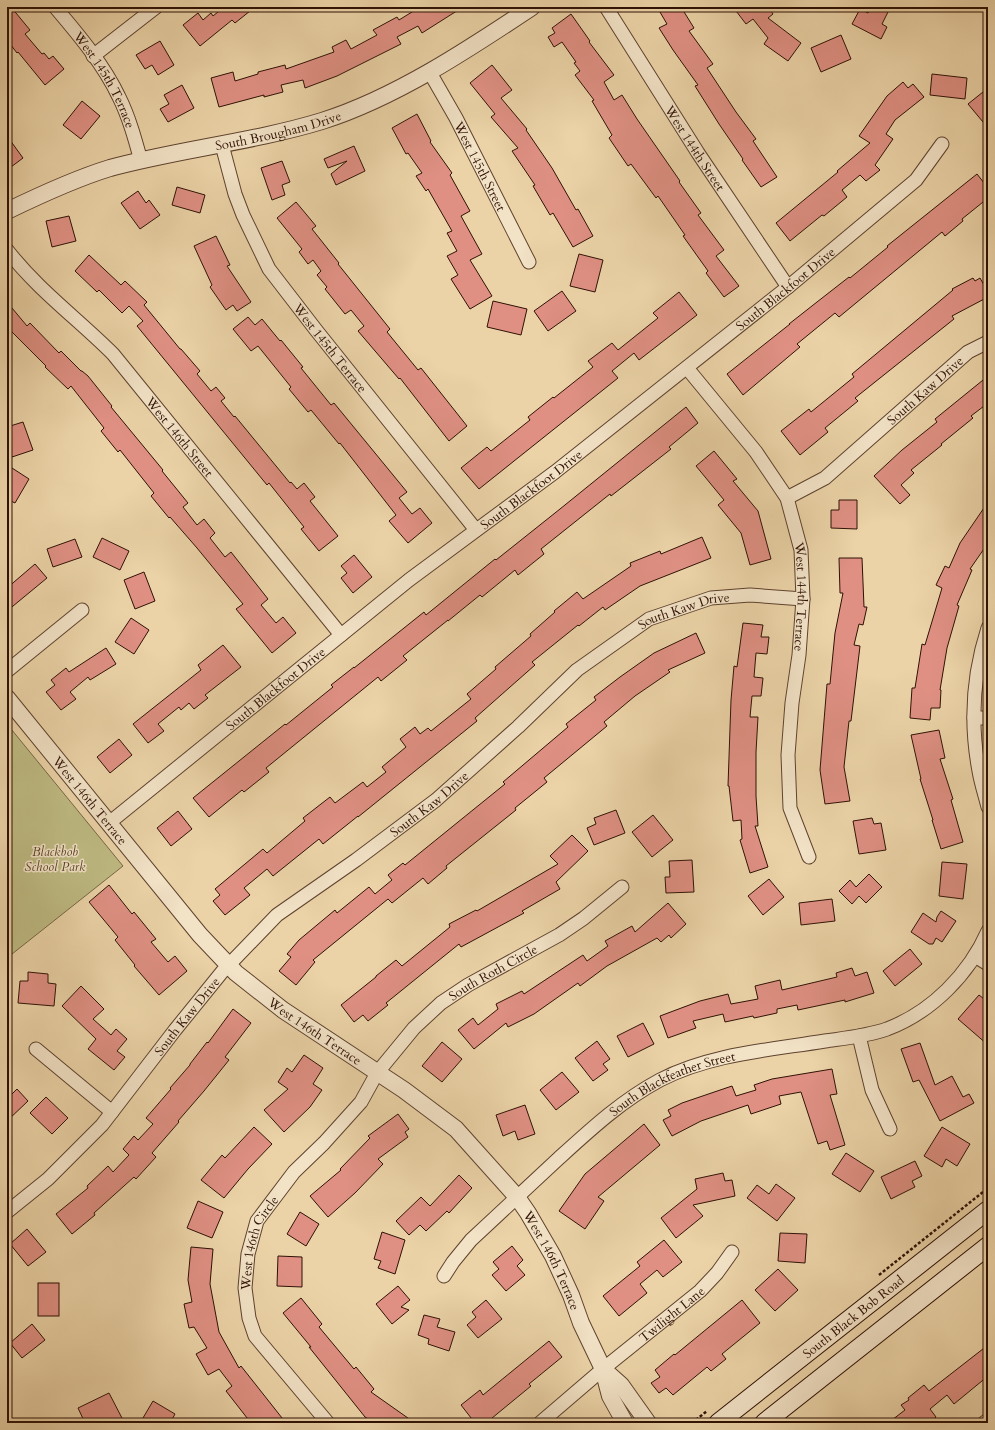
<svg xmlns="http://www.w3.org/2000/svg" width="995" height="1430" font-family="Cardo,serif">
	<style>
		.green { fill: #beba82; stroke: #766644 }
		.building { fill: #df9083; stroke: #2f1105 }
		.lines { fill: none; stroke-linecap: round; stroke-linejoin: round }
		.minor-casing { stroke: #5e422e; stroke-width: 15 }
		.tertiary-casing { stroke: #5e422e; stroke-width: 18 }
		.secondary-casing { stroke: #2f1105; stroke-width: 20 }
		.path { stroke: #2f1105; stroke-width: 2.5; stroke-dasharray: 3 2; stroke-linecap: butt }
		.minor { stroke: #f2e2c6; stroke-width: 13 }
		.tertiary { stroke: #f2e2c6; stroke-width: 16 }
		.secondary { stroke: #f2e2c6; stroke-width: 18 }
		.labels { text-anchor: middle; stroke-width: 3; stroke-linejoin: round; paint-order: stroke }
		.street-label { font-size: 13px; fill: #2f1105; stroke: #f2e2c6 }
		.park-label { font-size: 13px; font-style: italic; fill: #5a442a; stroke: #f2e2c6 }
	</style>
	<rect width="100%" height="100%" fill="#ebd3a7"/>
	<filter id="stains"><feTurbulence type="fractalNoise" baseFrequency=".005" numOctaves="4"/><feColorMatrix values="0 0 0 0 .2 0 0 0 0 .09 0 0 0 0 .02 0 0 0 .5 -.17"/></filter>
	<radialGradient id="worn" r=".72"><stop offset=".6" stop-color="#630" stop-opacity="0"/><stop offset="1" stop-color="#630" stop-opacity=".3"/></radialGradient>
	<path class="green" d="M7,724L123,866L7,958Z"/>
	<g class="building">
		<path d="M7,7H11L30,30L25,34L42,54L44,53L49,59L53,56L64,69L45,85L18,52L17,53L7,40Z"/>
		<path d="M224,7H255L235,23L232,20L200,46L183,25L198,13L203,20L211,13L213,16Z"/>
		<path d="M420,7H463L422,33L418,26L397,37L401,44L337,76L305,88L303,80L281,85L283,92L264,97V95L219,107L211,78L233,72L235,81L258,74V72L285,65L286,69L334,52L332,47L346,40L351,49L377,35L373,30L397,17L399,20Z"/>
		<path d="M657,7H681L694,28L689,31L713,64L707,68L736,112L756,139L753,141L777,177L761,187L742,160L743,159L719,124L695,86L698,85L673,50L659,28L667,24Z"/>
		<path d="M733,7H768L773,14L768,18L801,43L788,61L764,44L768,38L753,19L746,24Z"/>
		<path d="M871,7H883L889,10L882,24L887,27L881,39L852,24L860,9L868,13Z"/>
		<path d="M571,14L590,41L589,42L614,75L604,82L614,100L622,95L637,119L680,181L679,182L701,213L698,215L724,250L716,256L739,286L724,297L706,273L708,271L683,236L685,235L658,196L656,198L631,164L628,166L609,138L612,135L592,101L594,100L575,75L580,71L574,63L576,62L562,42L554,47L548,37L555,33L552,28Z"/>
		<path d="M841,35L851,59L821,72L811,48Z"/>
		<path d="M160,41L174,65L158,75L152,65L145,69L136,55Z"/>
		<path d="M492,65L512,90L501,98L527,129L526,130L552,168L576,210L578,209L593,236L573,247L553,213L550,215L533,186L535,185L512,151L518,148L491,117L495,114L470,83Z"/>
		<path d="M932,74L967,78L965,99L930,95Z"/>
		<path d="M903,82L908,88L913,84L924,97L895,120L886,134L893,139L875,165L880,170L866,181L860,175L842,190L847,197L824,216L822,215L790,241L776,223L838,172L837,171L870,143L859,136L887,96Z"/>
		<path d="M182,85L194,108L168,122L160,109L169,104L164,95Z"/>
		<path d="M988,88V128L968,104Z"/>
		<path d="M82,101L100,116L81,139L63,125Z"/>
		<path d="M417,114L431,141L430,142L452,173L450,175L470,211L461,216L482,254L470,260L492,296L470,309L451,279L458,275L447,256L457,251L447,233L452,231L428,189L426,191L416,176L422,173L408,153L406,154L392,128Z"/>
		<path d="M7,136L23,158L7,170Z"/>
		<path d="M354,146L365,171L336,185L331,174L347,161L328,168L324,159Z"/>
		<path d="M282,161L290,182L282,185L285,195L272,200L261,168Z"/>
		<path d="M977,174L988,188V198L962,219L963,221L945,236L942,232L839,317L835,313L797,344L800,347L743,395L727,374L790,324H789L817,302L849,277L850,278L888,247L887,246Z"/>
		<path d="M177,187L205,195L200,213L172,205Z"/>
		<path d="M138,191L146,203L149,200L160,215L140,229L121,203Z"/>
		<path d="M296,202L316,226L312,229L339,263L338,264L390,329L387,332L418,370L421,368L467,426L449,441L400,378L399,379L358,331L364,326L351,310L345,314L325,289L327,287L317,275L321,271L313,260L308,264L299,252L302,249L277,218Z"/>
		<path d="M69,216L76,241L52,247L46,221Z"/>
		<path d="M216,236L230,265L227,266L251,302L237,311L233,305L226,310L210,287L212,285L194,246Z"/>
		<path d="M579,254L603,260L595,292L570,286Z"/>
		<path d="M89,255L121,285L125,281L147,302L144,305L180,349H181L200,371L197,374L211,391L216,387L225,398L221,401L234,417L235,416L290,483L291,482L297,489L304,483L315,497L310,501L338,536L319,551L301,529L304,527L269,483L267,485L137,326L143,321L129,306L122,313L99,290L97,292L75,271Z"/>
		<path d="M973,278L975,281L980,278L988,292V297L952,316L954,319L855,398L858,401L825,428L828,432L800,455L781,431L809,409L811,412L854,377L852,374L953,290L952,289Z"/>
		<path d="M562,291L576,311L548,331L534,311Z"/>
		<path d="M679,292L697,315L639,360L634,353L612,371L618,378L479,489L461,468L487,447L491,451L530,420L528,417L553,397L554,398L593,367L588,361L612,343L618,350L658,318L653,313Z"/>
		<path d="M493,301L527,309L521,335L487,327Z"/>
		<path d="M7,302L27,326L30,323L59,353L61,351L81,371H82L88,376L112,406L111,407L163,470L162,471L188,503L183,507L197,525L204,519L215,533L210,538L225,557L231,552L268,599L261,605L276,623L283,617L296,633L272,653L236,609L243,604L197,548L170,517L169,518L151,496L154,493L120,450L118,452L101,431L104,428L71,386L68,389L45,367L46,366L7,327Z"/>
		<path d="M248,317L255,325L262,319L280,341L281,340L303,367L301,368L331,405L334,403L407,492L399,498L412,514L420,508L432,523L408,543L389,521L396,515L340,443L339,444L311,410L308,412L289,389L291,387L258,346L251,351L233,329Z"/>
		<path d="M988,376V403L971,416L973,418L941,444L942,445L911,470L914,473L901,485L910,495L900,504L874,476L902,450L937,422L935,419Z"/>
		<path d="M686,407L698,423L669,447L671,449L611,496L610,494L541,549L544,554L518,575L515,570L482,597L480,595L448,621V620L403,656L407,660L381,681L378,677L266,768L269,772L244,792L242,790L209,817L193,798L285,724L286,725L333,687L331,685L354,667V668L424,612L426,615L495,559L496,560L560,509Z"/>
		<path d="M23,422L33,450L12,457L7,443V427Z"/>
		<path d="M714,451L737,479L733,481L758,511L771,559L750,565L741,533L718,505L724,500L696,466Z"/>
		<path d="M12,468L29,479L15,503L7,499V477Z"/>
		<path d="M839,500H857V529L831,528V510H839Z"/>
		<path d="M988,502V543L970,569L972,570L957,605L959,606L947,648L940,690H941L940,708H931L930,720L910,718L912,688H915L922,644L925,645L942,588L936,585L945,566L949,568L960,543Z"/>
		<path d="M702,537L711,558L640,586L605,610L603,607L579,626L578,625L532,662L535,665L475,718L477,721L358,817V816L323,844L319,839L273,876L267,869L244,888L250,895L225,915L213,901L220,895L215,889L263,849L267,853L305,821L303,818L330,797L335,803L363,782L367,787L386,772L382,767L406,747L400,739L415,727L420,734L428,728L431,731L471,699L467,694L496,669L495,667L531,636L530,634L555,612L554,611L577,592L583,599L631,566L630,563L660,551L661,554Z"/>
		<path d="M102,538L129,551L120,570L93,557Z"/>
		<path d="M75,539L82,557L53,567L47,549Z"/>
		<path d="M354,555L372,577L353,593L341,578L347,573L341,566Z"/>
		<path d="M839,558H862L864,607H867L863,625L859,624L854,645L860,646L851,721H849L844,767L850,801L825,804L820,770L827,684H830L835,633L843,593H840Z"/>
		<path d="M35,564L47,578L7,611V588Z"/>
		<path d="M144,572L155,601L135,609L124,580Z"/>
		<path d="M131,618L149,630L134,654L115,642Z"/>
		<path d="M743,623L763,625L761,637H769L767,654L756,653L754,677L763,678L761,696H752L750,717H758L756,752V796L758,826H755L768,867L750,873L740,840L742,839L741,820L733,821L729,786H728L731,700L734,666L737,667Z"/>
		<path d="M696,633L705,653L668,670L670,672L635,696L604,722L607,726L544,778L547,782L515,808L516,810L446,866L447,868L428,884L423,878L392,903L388,899L313,960L315,962L296,985L279,971L291,957L287,954L299,940L335,910L337,913L369,887L375,894L392,880L388,875L403,863L405,865L505,784L503,782L568,727L566,724L596,700L594,697L620,677L654,653Z"/>
		<path d="M223,645L241,667L205,695L208,698L194,709L189,703L181,710L179,707L158,724L164,731L148,743L133,724L201,670L198,665Z"/>
		<path d="M106,648L116,664L90,680L88,677L70,692L76,699L61,710L46,692L55,685L51,680L66,668L69,672Z"/>
		<path d="M939,730L945,758L940,759L953,799L951,800L963,842L941,849L932,820H933L920,779H921L911,735Z"/>
		<path d="M119,739L132,755L110,773L97,757Z"/>
		<path d="M616,810L625,833L594,845L587,828L596,824L594,818Z"/>
		<path d="M178,811L192,829L171,846L157,828Z"/>
		<path d="M653,815L673,840L652,857L632,832Z"/>
		<path d="M872,818L874,824L881,823L886,850L859,854L853,821Z"/>
		<path d="M572,835L588,851L556,882L560,889L522,911L524,913L498,927L461,947L459,944L386,1003L388,1005L368,1021L363,1015L354,1022L341,1005L376,977V976L396,960L402,966L450,927L449,924L476,910L477,911L558,864L550,856Z"/>
		<path d="M692,860L694,892L666,893L665,877H670L669,861Z"/>
		<path d="M942,862L967,864L963,899L939,896Z"/>
		<path d="M869,874L882,887L866,903L859,896L852,904L839,891L850,880L856,887Z"/>
		<path d="M769,879L784,897L763,915L748,896Z"/>
		<path d="M109,885L132,914L134,912L156,939L151,942L168,962L175,956L187,971L159,995L134,966L135,965L115,940L118,937L89,902Z"/>
		<path d="M832,899L835,921L801,925L799,903Z"/>
		<path d="M668,903L686,924L671,938L669,935L661,942L657,938L607,966L580,986L578,983L534,1014L508,1027L506,1023L474,1049L458,1030L473,1018L478,1025L498,1009L496,1004L522,991L524,994L583,955L587,961L608,946L605,941L632,926L635,932Z"/>
		<path d="M941,911L956,921L942,942L936,938L933,944H929L911,932L923,913L936,922L937,917Z"/>
		<path d="M910,949L922,964L895,986L883,971Z"/>
		<path d="M852,968L855,976L867,972L874,993L845,1002V1000L798,1010L797,1005L777,1009V1013L754,1018L753,1016L725,1022L723,1014L693,1021L696,1028L668,1038L660,1016L700,1001L728,994L731,1004L758,999L755,986L780,980L782,990L837,977L836,973Z"/>
		<path d="M28,972L48,974V983L56,984L54,1006L18,1003L20,981H28Z"/>
		<path d="M81,986L104,1009L93,1019L111,1035L116,1029L127,1039L117,1051L125,1057L114,1070L88,1049L96,1039L62,1006Z"/>
		<path d="M979,995L988,1002V1045L958,1019Z"/>
		<path d="M233,1009L251,1023L225,1057L229,1060L204,1091L178,1121L179,1122L152,1153L156,1157L136,1179L134,1177L94,1213L95,1215L72,1234L56,1214L88,1188L87,1186L108,1166L113,1172L129,1155L123,1149L134,1136L138,1140L153,1124L146,1118L171,1089L170,1088L190,1065V1064L207,1042L208,1043Z"/>
		<path d="M643,1023L654,1044L628,1057L617,1036Z"/>
		<path d="M597,1041L610,1059L603,1064L608,1070L593,1081L575,1058Z"/>
		<path d="M442,1042L462,1059L442,1082L422,1066Z"/>
		<path d="M920,1043L935,1085L952,1076L963,1097L969,1094L974,1103L940,1121L919,1080L913,1082L901,1049Z"/>
		<path d="M304,1055L323,1068L313,1084L322,1090L310,1107L284,1132L264,1110L288,1089L278,1082L287,1068L292,1072Z"/>
		<path d="M832,1069L837,1094L830,1095L845,1145L830,1150L827,1141L818,1144L801,1092L779,1096L781,1104L751,1114L748,1105L701,1121L672,1136L663,1120L671,1116L668,1110L682,1103L732,1086L736,1096L756,1090L754,1085L772,1079Z"/>
		<path d="M562,1072L579,1092L556,1110L540,1090Z"/>
		<path d="M17,1089L28,1101L7,1121V1099Z"/>
		<path d="M46,1097L68,1118L52,1134L30,1113Z"/>
		<path d="M525,1105L535,1134L518,1140L515,1131L503,1136L496,1115Z"/>
		<path d="M398,1114L409,1129L405,1132L408,1137L378,1159L383,1164L355,1193L328,1217L310,1196L341,1170L340,1169L370,1138L368,1136Z"/>
		<path d="M644,1124L660,1145L598,1197L604,1201L585,1229L559,1211L585,1174Z"/>
		<path d="M254,1127L272,1144L248,1169L224,1198L201,1180L222,1155L225,1158Z"/>
		<path d="M942,1127L970,1144L957,1166L946,1159L942,1167L924,1156Z"/>
		<path d="M846,1153L874,1171L860,1192L832,1174Z"/>
		<path d="M915,1161L922,1176L912,1181L915,1187L891,1199L881,1177Z"/>
		<path d="M723,1173L725,1181L732,1180L735,1196L693,1205L703,1216L676,1238L661,1218L697,1189L695,1179Z"/>
		<path d="M459,1175L472,1188L449,1213L447,1211L426,1231L420,1225L409,1235L396,1221L421,1197L430,1206Z"/>
		<path d="M776,1184L795,1198L777,1221L747,1198L757,1185L769,1194Z"/>
		<path d="M198,1201L223,1212L212,1238L187,1228Z"/>
		<path d="M300,1212L319,1224L306,1246L287,1234Z"/>
		<path d="M27,1229L46,1252L28,1266L10,1244Z"/>
		<path d="M382,1232L405,1240L395,1274L378,1268L381,1261L374,1259Z"/>
		<path d="M780,1233L807,1234L805,1263L778,1261Z"/>
		<path d="M664,1240L682,1262L663,1277L657,1270L640,1284L647,1293L619,1316L603,1296L640,1266L637,1262Z"/>
		<path d="M512,1246L523,1260L517,1266L525,1275L506,1291L492,1275L499,1269L493,1262Z"/>
		<path d="M191,1247L213,1249L210,1284L219,1332L239,1368L241,1366L286,1423H251L226,1391L232,1386L219,1369L208,1375L196,1354L207,1348L194,1327L189,1328L184,1304L192,1302L188,1280Z"/>
		<path d="M278,1256L302,1257V1287L277,1286Z"/>
		<path d="M778,1269L798,1290L775,1311L755,1290Z"/>
		<rect x="38" y="1283" width="21" height="33"/>
		<path d="M398,1286L410,1300L401,1307L409,1310L392,1324L376,1304Z"/>
		<path d="M301,1298L322,1324L319,1327L354,1369L356,1367L374,1389L371,1392L415,1423H374L365,1417L309,1347H311L283,1313Z"/>
		<path d="M486,1300L502,1319L478,1338L467,1325L476,1317L472,1312Z"/>
		<path d="M742,1300L760,1323L722,1354L726,1359L711,1371L707,1367L673,1395L666,1388L659,1393L651,1383L660,1377L655,1370L674,1354L675,1355Z"/>
		<path d="M424,1315L440,1319L437,1327L455,1332L449,1351L428,1344L429,1339L418,1335Z"/>
		<path d="M32,1324L45,1340L22,1358L10,1343Z"/>
		<path d="M549,1341L562,1357L529,1384L531,1386L486,1423H475L461,1405L480,1390L483,1395Z"/>
		<path d="M988,1345V1376L954,1404L947,1395L930,1409L936,1417L929,1423H888L905,1410L901,1405L909,1400L908,1398L924,1385L929,1391Z"/>
		<path d="M109,1393L123,1420L116,1423H85L78,1408Z"/>
		<path d="M153,1401L175,1414L170,1423H140Z"/>
	</g>
	<g class="lines">
		<g class="minor-casing">
			<g id="minor">
				<path id="s1" d="M55,7C78,34 104,65 119,97C129,117 135,139 141,161"/>
				<path id="s2" d="M606,7L698,153L788,287"/>
				<path d="M93,56L156,7"/>
				<path id="s3" d="M429,71L456,118L529,262"/>
				<path id="s4" d="M222,145L235,194L243,215L269,269L316,330L476,530"/>
				<path id="s5" d="M7,250C38,290 78,319 113,354L341,635"/>
				<path id="s6" d="M687,368L756,452L787,498L801,550L803,599L799,655L792,703L788,755L790,808L809,857"/>
				<path id="s7" d="M787,498L825,478L968,352L988,342"/>
				<path d="M988,628C973,674 970,723 979,771C981,783 985,795 988,807"/>
				<path d="M7,671L82,610"/>
				<path d="M974,718H988"/>
				<path id="s8" d="M109,823L409,580L555,472L788,287L916,180L942,144"/>
				<path d="M975,956L988,964"/>
				<path d="M859,1036L872,1090L890,1129"/>
				<path d="M36,1049L112,1112"/>
				<path id="s9" d="M7,1212L48,1179L102,1125L175,1030L222,972L277,915L356,860L436,800L518,727L577,670L649,619L711,598L750,595L803,599"/>
				<path id="s10" d="M444,1276L453,1262L471,1240C500,1213 529,1186 558,1159C591,1129 621,1101 660,1080C710,1054 770,1050 825,1041C846,1038 867,1036 887,1029C932,1012 969,974 988,931"/>
				<path id="s11" d="M328,1423L255,1336L249,1318L245,1288L248,1254L257,1221L294,1172L324,1143L361,1102L377,1073L414,1028L441,1003L468,985L559,935L584,918L622,887"/>
				<path id="s12" d="M540,1423L603,1369L700,1291L717,1273L732,1252"/>
				<path d="M984,1423L988,1420"/>
			</g>
		</g>
		<g class="tertiary-casing">
			<g id="tertiary">
				<path id="s13" d="M7,211C40,195 74,179 110,168C180,149 253,142 322,121C395,98 469,49 532,7"/>
				<path id="s14" d="M7,698L200,935L236,973L283,1010L404,1090L456,1129L517,1197L528,1213L553,1256L571,1295L581,1323L603,1369L610,1396L625,1423"/>
				<path d="M603,1369L621,1385L648,1423"/>
			</g>
		</g>
		<g class="secondary-casing">
			<g id="secondary">
				<path id="s15" d="M718,1423L988,1210"/>
				<path d="M764,1423L988,1246"/>
			</g>
		</g>
		<g class="path">
			<path d="M879,1275L988,1188"/>
			<path d="M692,1423L707,1411"/>
		</g>
		<use href="#minor" class="minor"/>
		<use href="#tertiary" class="tertiary"/>
		<use href="#secondary" class="secondary"/>
	</g>
	<g class="labels">
		<g class="street-label">
			<text dy="5" stroke="none"><textPath href="#s1" startOffset="89">West 145th Terrace</textPath></text>
			<text dy="5" stroke="none"><textPath href="#s13" startOffset="284">South Brougham Drive</textPath></text>
			<text dy="5" stroke="none"><textPath href="#s2" startOffset="167">West 144th Street</textPath></text>
			<text dy="5" stroke="none"><textPath href="#s3" startOffset="108">West 145th Street</textPath></text>
			<text dy="5" stroke="none"><textPath href="#s8" startOffset="862">South Blackfoot Drive</textPath></text>
			<text dy="5" stroke="none"><textPath href="#s4" startOffset="233">West 145th Terrace</textPath></text>
			<text dy="5" stroke="none"><textPath href="#s7" startOffset="176">South Kaw Drive</textPath></text>
			<text dy="5" stroke="none"><textPath href="#s5" startOffset="255">West 146th Street</textPath></text>
			<text dy="5" stroke="none"><textPath href="#s8" startOffset="538">South Blackfoot Drive</textPath></text>
			<text dy="5" stroke="none"><textPath href="#s6" startOffset="265">West 144th Terrace</textPath></text>
			<text dy="5" stroke="none"><textPath href="#s9" startOffset="915">South Kaw Drive</textPath></text>
			<text dy="5" stroke="none"><textPath href="#s8" startOffset="214">South Blackfoot Drive</textPath></text>
			<text dy="5" stroke="none"><textPath href="#s14" startOffset="132">West 146th Terrace</textPath></text>
			<text dy="5" stroke="none"><textPath href="#s9" startOffset="591">South Kaw Drive</textPath></text>
			<text dy="5" stroke="none"><textPath href="#s11" startOffset="578">South Roth Circle</textPath></text>
			<text dy="5" stroke="none"><textPath href="#s9" startOffset="267">South Kaw Drive</textPath></text>
			<text dy="5" stroke="none"><textPath href="#s14" startOffset="456">West 146th Terrace</textPath></text>
			<text dy="5" stroke="none"><textPath href="#s10" startOffset="303">South Blackfeather Street</textPath></text>
			<text dy="5" stroke="none"><textPath href="#s11" startOffset="211">West 146th Circle</textPath></text>
			<text dy="5" stroke="none"><textPath href="#s14" startOffset="792">West 146th Terrace</textPath></text>
			<text dy="5" stroke="none"><textPath href="#s12" startOffset="171">Twilight Lane</textPath></text>
			<text dy="5" stroke="none"><textPath href="#s15" startOffset="172">South Black Bob Road</textPath></text>
		</g>
		<g class="park-label">
			<text x="55" y="856">Blackbob<tspan x="55" dy="15">School Park</tspan></text>
		</g>
	</g>
	<rect width="995" height="1430" fill="none" stroke="#ebd3a7" stroke-width="24"/>
	<rect x="8" y="8" width="979" height="1414" fill="none" stroke="#2f1105" stroke-width="2"/>
	<rect x="12" y="12" width="971" height="1406" fill="none" stroke="#2f1105"/>
	<rect width="100%" height="100%" filter="url(#stains)"/>
	<rect width="100%" height="100%" fill="url(#worn)"/>
</svg>
